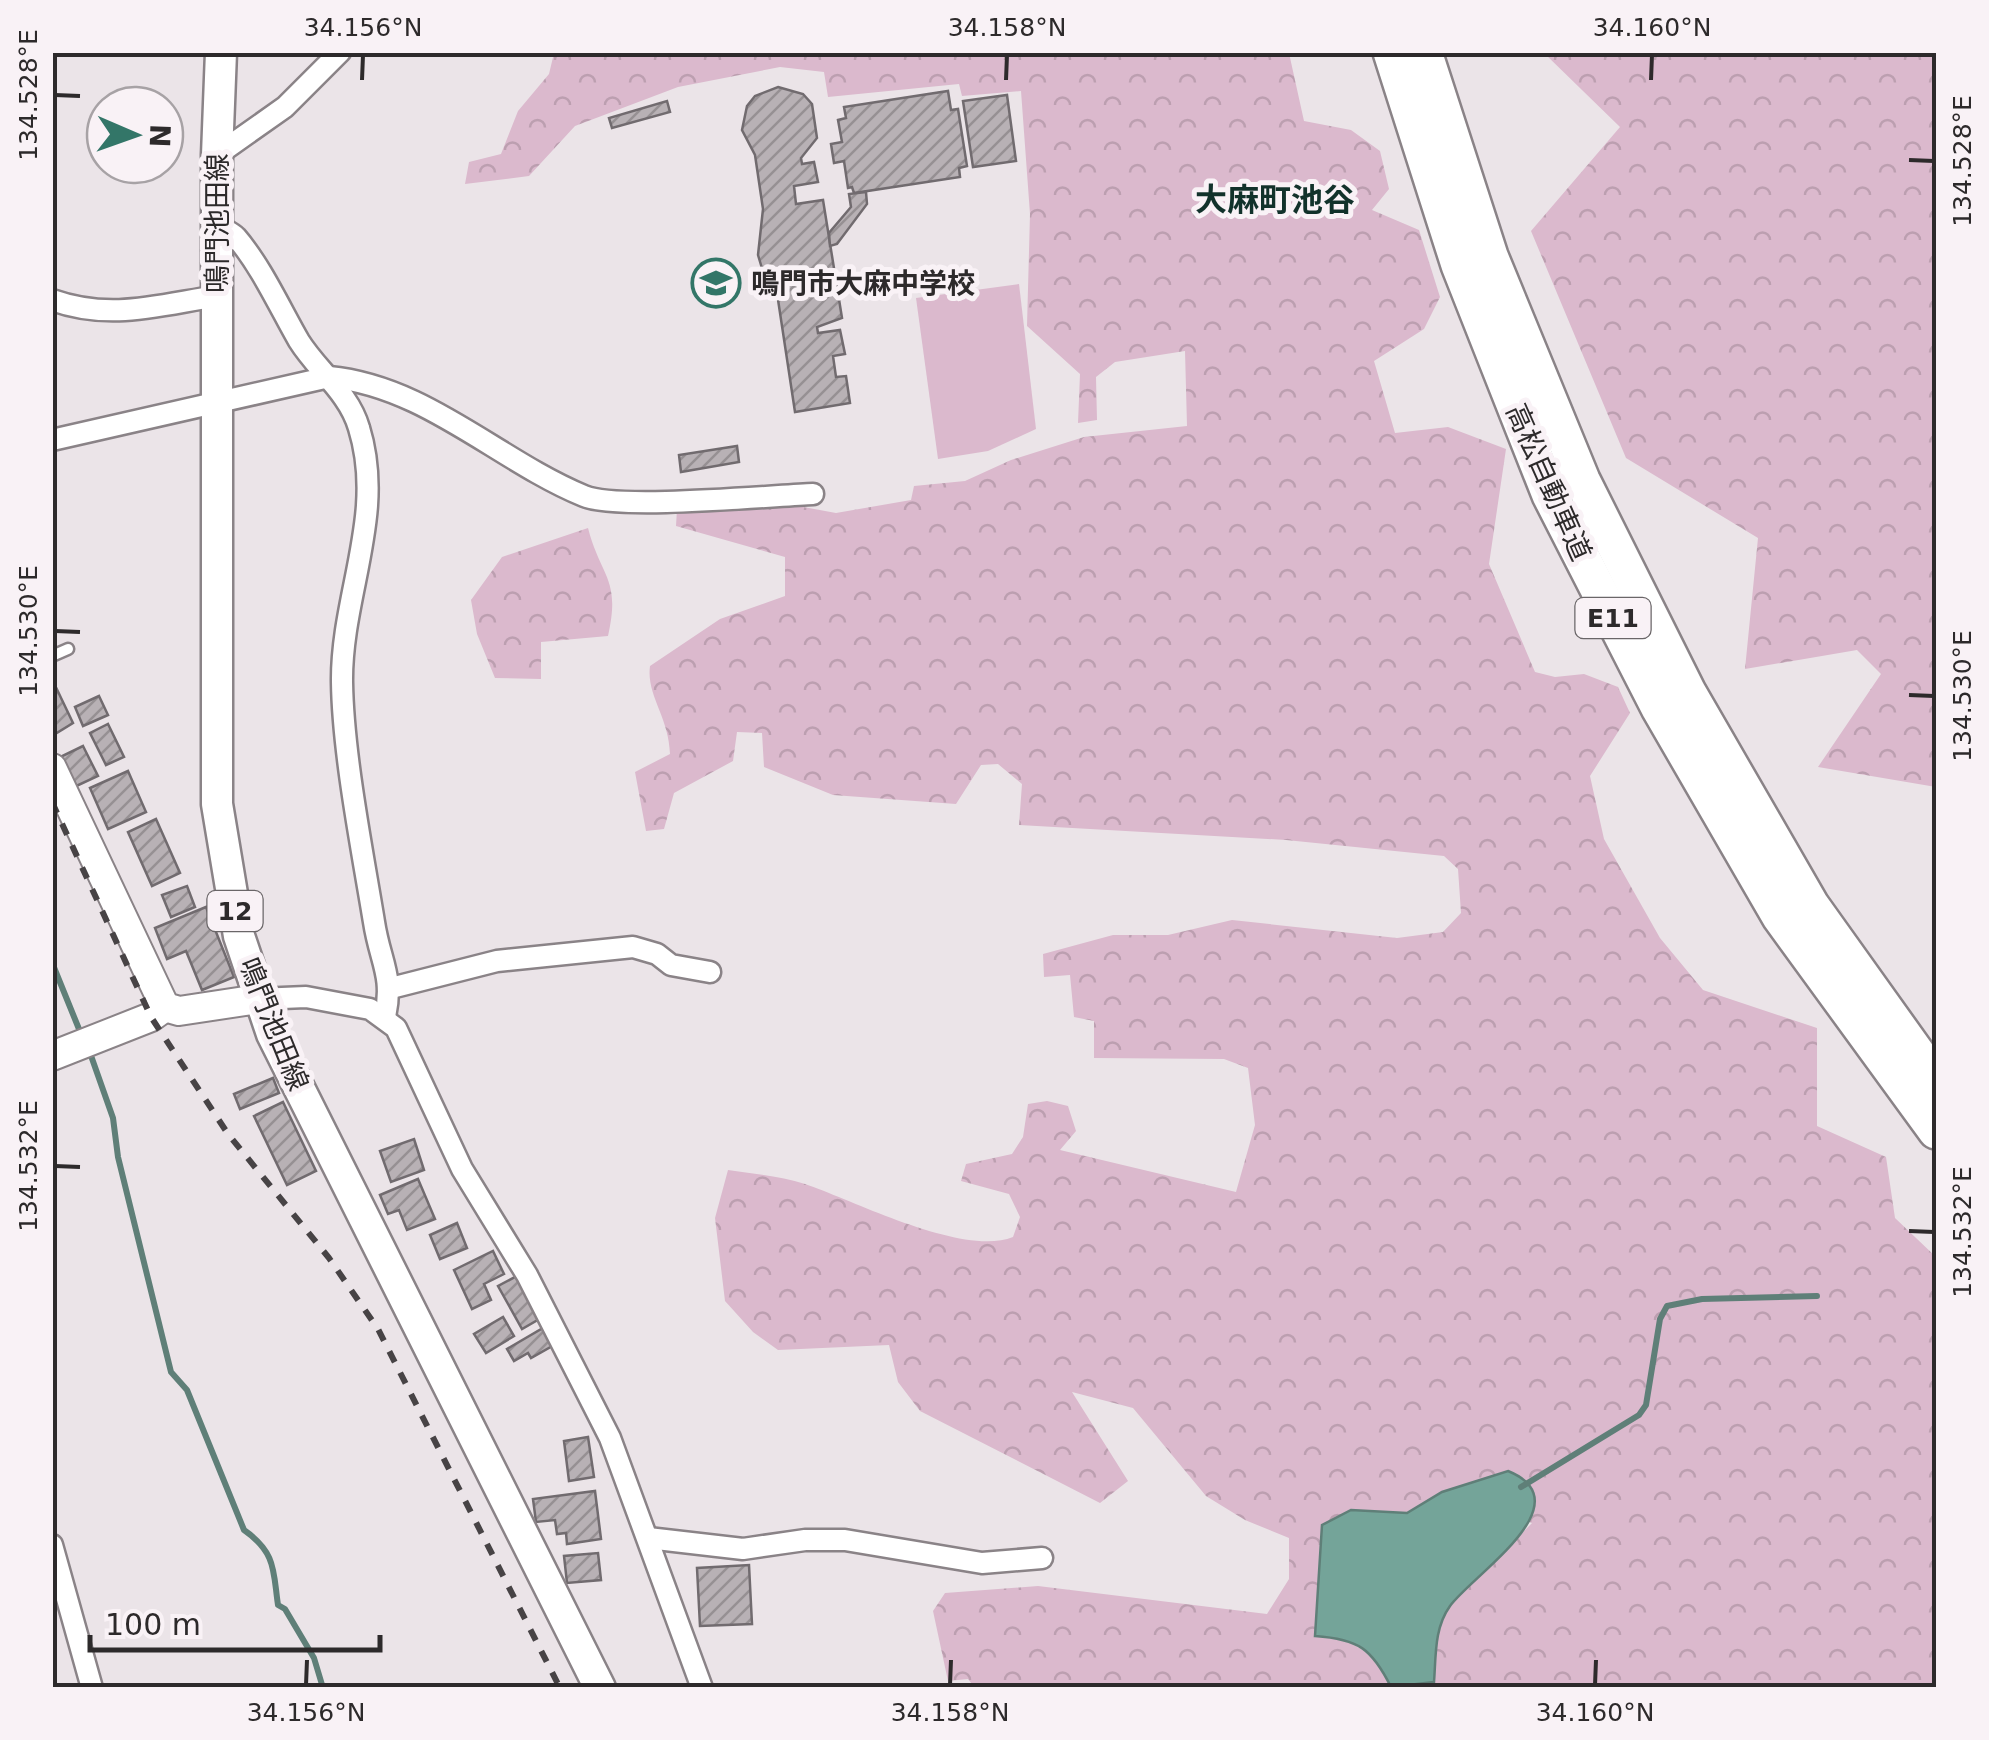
<svg xmlns="http://www.w3.org/2000/svg" width="1989" height="1740" font-family="'DejaVu Sans','Noto Sans JP',sans-serif">
	<style>
		.forest { fill: url(#forest-crowns) }
		.pitch { fill: #dbb9cd }
		.water { fill: #74a499; stroke: #5f7f78; stroke-width: 2.5 }
		.lines { fill: none; stroke-linecap: round; stroke-linejoin: round }
		.stream { stroke: #5f7f78; stroke-width: 6 }
		.building { fill: url(#building-hatch); stroke: #716b6f; stroke-width: 2.5 }
		.service-casing { stroke: #8a8387; stroke-width: 15 }
		.minor-casing { stroke: #8a8387; stroke-width: 25 }
		.secondary-casing { stroke: #8a8387; stroke-width: 32 }
		.primary-casing { stroke: #8a8387; stroke-width: 35 }
		.motorway-casing { stroke: #8a8387; stroke-width: 40 }
		.service { stroke: #fff; stroke-width: 10 }
		.minor { stroke: #fff; stroke-width: 20 }
		.secondary { stroke: #fff; stroke-width: 28 }
		.primary { stroke: #fff; stroke-width: 30 }
		.motorway { stroke: #fff; stroke-width: 35 }
		.rail { stroke: #474345; stroke-width: 6; stroke-dasharray: 12 12; stroke-linecap: butt }
		.ticks { fill: none; stroke: #2d2a2b; stroke-width: 4 }
		.labels { text-anchor: middle; stroke-width: 10; stroke-linejoin: round; paint-order: stroke }
		.shield { fill: #f9f2f6; stroke: #6a6668; stroke-width: 2.5 }
		.shield-label { font-size: 25px; font-weight: bold; fill: #2d2a2b }
		.street-label { font-size: 28px; fill: #2d2a2b; stroke: #f9f2f6 }
		.poi-label { font-size: 28px; font-weight: bold; fill: #2d2a2b; stroke: #f9f2f6; text-anchor: start }
		.quarter-label { font-size: 32px; font-weight: bold; fill: #12322b; stroke: #f9f2f6 }
		.neatline { fill: none; stroke: #2d2a2b; stroke-width: 4 }
		.ticks-label { font-size: 25px; text-anchor: middle; fill: #2d2a2b }
	</style>
	<defs>
		<pattern id="forest-crowns" width="20" height="18" patternUnits="userSpaceOnUse" patternTransform="scale(2.5)"><rect width="20" height="18" fill="#dbb9cd"/><path d="M2 6a3 3 0 1 1 6 0M12 15a3 3 0 1 1 6 0" fill="none" stroke="#bc9fb0"/></pattern>
		<pattern id="building-hatch" width="6" height="6" patternUnits="userSpaceOnUse" patternTransform="scale(2.5)"><rect width="6" height="6" fill="#b8b1b5"/><path d="M-1 1l2-2M0 6l6-6M5 7l2-2" fill="none" stroke="#969093"/></pattern>
	</defs>
	<rect width="100%" height="100%" fill="#ebe4e8"/>
	<g class="forest">
		<path d="M554,53H1289L1304,121L1351,130L1380,151L1389,189L1372,210L1419,230L1440,297L1424,329L1374,361L1395,433L1448,427L1506,449L1489,564L1535,672L1555,677L1584,674L1618,687L1630,713L1590,776L1604,839L1660,938L1703,990L1817,1028V1126L1886,1157L1895,1218L1936,1257V1687H1420L1434,1682L1437,1633L1449,1606L1532,1523L1442,1492L1407,1513L1351,1510L1322,1525L1342,1638L1377,1658L1391,1687L975,1688L968,1679L948,1681L933,1611L945,1593L1038,1586L1267,1614L1289,1579V1538L1245,1520L1206,1496L1133,1408L1072,1392L1128,1481L1100,1503L920,1411L898,1382L889,1345L778,1350L753,1332L725,1301L715,1218L728,1170C753,1174 781,1176 805,1184C855,1201 963,1257 1013,1237L1020,1217L1009,1194L961,1181L966,1164L1012,1154L1023,1137L1028,1104L1047,1101L1068,1106L1076,1131L1060,1150L1236,1192L1255,1125L1248,1068L1224,1059L1094,1058V1021L1074,1017L1070,975L1044,977L1043,954L1113,935H1168L1232,920L1397,938L1443,932L1461,913L1458,869L1444,856L1286,840L1019,825L1022,784L998,764L981,765L956,804L833,795L764,767L762,733L737,732L733,761L674,793L664,829L646,831L635,772L670,754C669,717 646,695 650,666L720,619L785,596V557L676,526L677,509L798,506L836,513L911,500L914,486L965,481L1011,460L1084,437L1187,426L1185,351L1115,362L1096,377L1097,420L1078,423L1080,374L1027,326L1030,214L1021,91L962,96L959,84L828,97L824,72L780,67L678,87L575,126L529,176L465,184L469,162L501,154L518,111L549,74Z"/>
		<path d="M1544,53H1936V787L1818,767L1881,674L1857,650L1745,669L1758,538L1626,458L1531,231L1620,127Z"/>
		<path d="M588,528C601,578 621,578 608,636L541,642V679L495,678L477,634L471,600L502,557Z"/>
	</g>
	<path class="pitch" d="M1019,284L1036,429L988,451L938,459L916,298Z"/>
	<path class="water" d="M1508,1471C1586,1503 1471,1576 1450,1606C1434,1628 1436,1657 1434,1682L1391,1687C1372,1649 1359,1639 1315,1636L1322,1525L1351,1510L1407,1513L1442,1492Z"/>
	<g class="lines">
		<g class="stream">
			<path d="M52,914L53,965L81,1034"/>
			<path d="M89,1050L113,1118L118,1157L171,1372L187,1390L244,1530C277,1553 273,1572 278,1605L285,1609L314,1658L323,1688"/>
			<path d="M1521,1487L1639,1415L1646,1405L1660,1319L1667,1306L1702,1299L1817,1296"/>
		</g>
	</g>
	<g class="building">
		<path d="M778,87L803,94L812,104L817,138L801,158L802,164L814,162L818,182L794,186L796,204L823,200L842,318L817,327L818,333L840,330L845,354L833,356L836,377L846,376L850,403L795,412L777,293L764,275L758,255L763,209L755,155L742,130L747,106L755,96Z"/>
		<path d="M948,91L951,110L958,109L967,166L959,168L960,177L854,193L852,187L848,188L844,161L834,163L831,144L842,142L838,120L846,118L844,107Z"/>
		<path d="M1007,95L1016,161L973,167L963,101Z"/>
		<path d="M667,101L670,112L612,128L609,118Z"/>
		<path d="M866,192L867,204L837,244L830,246L829,233L851,207L849,194Z"/>
		<path d="M737,446L739,462L681,472L679,455Z"/>
		<path d="M52,679L73,723L55,734L52,730Z"/>
		<path d="M99,696L108,715L83,726L75,707Z"/>
		<path d="M108,724L124,757L106,765L90,733Z"/>
		<path d="M83,746L98,776L72,788L58,758Z"/>
		<path d="M128,771L146,812L108,829L90,788Z"/>
		<path d="M156,819L180,873L152,886L128,832Z"/>
		<path d="M187,886L195,907L171,917L162,895Z"/>
		<path d="M206,907L234,977L202,990L186,951L167,959L155,928Z"/>
		<path d="M273,1078L279,1093L240,1109L234,1094Z"/>
		<path d="M283,1102L316,1171L287,1185L254,1116Z"/>
		<path d="M414,1139L424,1170L391,1182L380,1151Z"/>
		<path d="M418,1179L435,1219L407,1230L399,1210L388,1214L380,1195Z"/>
		<path d="M457,1223L467,1248L440,1259L430,1235Z"/>
		<path d="M493,1251L504,1274L484,1284L491,1300L472,1309L454,1270Z"/>
		<path d="M517,1276L541,1318L522,1329L498,1286Z"/>
		<path d="M503,1317L514,1336L486,1353L474,1334Z"/>
		<path d="M543,1328L554,1345L531,1358L528,1353L514,1361L507,1349Z"/>
		<path d="M588,1437L594,1477L569,1481L564,1441Z"/>
		<path d="M595,1491L601,1539L567,1544L566,1533L557,1534L555,1520L536,1522L533,1499Z"/>
		<path d="M598,1553L601,1580L567,1583L564,1556Z"/>
		<path d="M749,1565L752,1624L700,1626L697,1568Z"/>
	</g>
	<g class="lines">
		<g class="service-casing">
			<path id="service" d="M52,656L68,649"/>
		</g>
		<g class="minor-casing">
			<g id="minor">
				<path d="M217,155L285,107L340,52"/>
				<path d="M217,225C223,229 231,232 236,237C261,266 280,308 299,341C317,370 349,393 359,428C386,515 341,595 342,682C343,754 362,849 374,922C380,962 394,975 385,1017"/>
				<path d="M52,300C111,321 158,305 218,296"/>
				<path d="M52,440L329,377C426,386 497,460 584,496C617,510 768,496 813,494"/>
				<path d="M391,988L497,961L633,947L657,954L671,965L710,972"/>
				<path d="M258,999L306,997L370,1009L396,1028L462,1169L527,1275L610,1438L702,1688"/>
				<path d="M648,1538L743,1549L805,1540H845L982,1563L1042,1558"/>
				<path d="M52,1545L92,1688"/>
			</g>
		</g>
		<g class="secondary-casing">
			<g id="secondary">
				<path d="M52,768L165,1007L179,1011L258,999"/>
				<path d="M52,1056L151,1017L165,1007"/>
			</g>
		</g>
		<g class="primary-casing">
			<path id="primary" d="M221,52L217,155V804L239,936L272,1034L600,1688"/>
		</g>
		<g class="motorway-casing">
			<g id="motorway">
				<path d="M1391,52L1459,265L1550,495L1659,708L1780,917L1936,1131"/>
				<path d="M1424,52L1490,256L1582,480L1688,692L1811,905L1936,1080"/>
			</g>
		</g>
		<use href="#service" class="service"/>
		<use href="#minor" class="minor"/>
		<use href="#secondary" class="secondary"/>
		<use href="#primary" class="primary"/>
		<use href="#motorway" class="motorway"/>
		<path class="rail" d="M52,802L151,1017L228,1134L329,1258L378,1329L560,1688"/>
	</g>
	<path class="ticks" d="M362,80L363,55M1006,80L1007,55M1651,80L1652,55M55,95L80,96M1909,160L1934,161M55,631L80,632M1909,695L1934,696M55,1166L80,1167M1909,1231L1934,1232M306,1685L307,1660M950,1685L951,1660M1595,1685L1596,1660"/>
	<defs>
		<g id="school-ring" transform="scale(2.5)"><circle r="9.5" fill="#f9f2f6" stroke="#337668" stroke-width="1.5"/><path d="M0-5L7-2L0 1L-7-2ZM-4 1L0 2.5L4 1V4Q0 6-4 4Z" fill="#337668"/></g>
	</defs>
	<g fill-rule="evenodd">
		<use href="#school-ring" x="716" y="283"/>
	</g>
	<g class="labels">
		<g class="shield">
			<rect x="1575.5" y="598" width="75" height="40" rx="8"/>
			<rect x="207.5" y="891" width="55" height="40" rx="8"/>
		</g>
		<g class="shield-label">
			<text x="1613" y="627">E11</text>
			<text x="235" y="920">12</text>
		</g>
		<g class="street-label">
			<text transform="translate(217 223) rotate(-90)" y="10">鳴門池田線</text>
			<text transform="translate(1549 482) rotate(66)" y="10">高松自動車道</text>
			<text transform="translate(274 1024) rotate(68)" y="10">鳴門池田線</text>
		</g>
		<g class="poi-label">
			<text x="751" y="293">鳴門市大麻中学校</text>
		</g>
		<g class="quarter-label">
			<text x="1275" y="211">大麻町池谷</text>
		</g>
	</g>
	<rect width="1989" height="1740" fill="none" stroke="#f9f2f6" stroke-width="110"/>
	<g transform="translate(135 135) rotate(92)"><circle r="48" fill="#f9f2f6" stroke="#a7a2a5" stroke-width="2.5"/>
	<path d="M0-8L18 38L0 25L-18 38Z" fill="#337668"/>
	<text y="-15" font-size="28" font-weight="bold" text-anchor="middle" fill="#2d2a2b">N</text>
	</g>
	<path d="M90 1635v15h290v-15" fill="none" stroke="#2d2a2b" stroke-width="5"/>
	<text x="105" y="1635" font-size="30" fill="#2d2a2b" stroke="#f9f2f6" stroke-width="8" paint-order="stroke">100 m</text>
	<rect x="55" y="55" width="1879" height="1630" class="neatline"/>
	<g class="ticks-label">
		<text x="363" y="36">34.156°N</text>
		<text x="1007" y="36">34.158°N</text>
		<text x="1652" y="36">34.160°N</text>
		<text transform="translate(28 95) rotate(-90)" y="9">134.528°E</text>
		<text transform="translate(1962 161) rotate(-90)" y="9">134.528°E</text>
		<text transform="translate(28 631) rotate(-90)" y="9">134.530°E</text>
		<text transform="translate(1962 696) rotate(-90)" y="9">134.530°E</text>
		<text transform="translate(28 1166) rotate(-90)" y="9">134.532°E</text>
		<text transform="translate(1962 1232) rotate(-90)" y="9">134.532°E</text>
		<text x="306" y="1721">34.156°N</text>
		<text x="950" y="1721">34.158°N</text>
		<text x="1595" y="1721">34.160°N</text>
	</g>
</svg>
